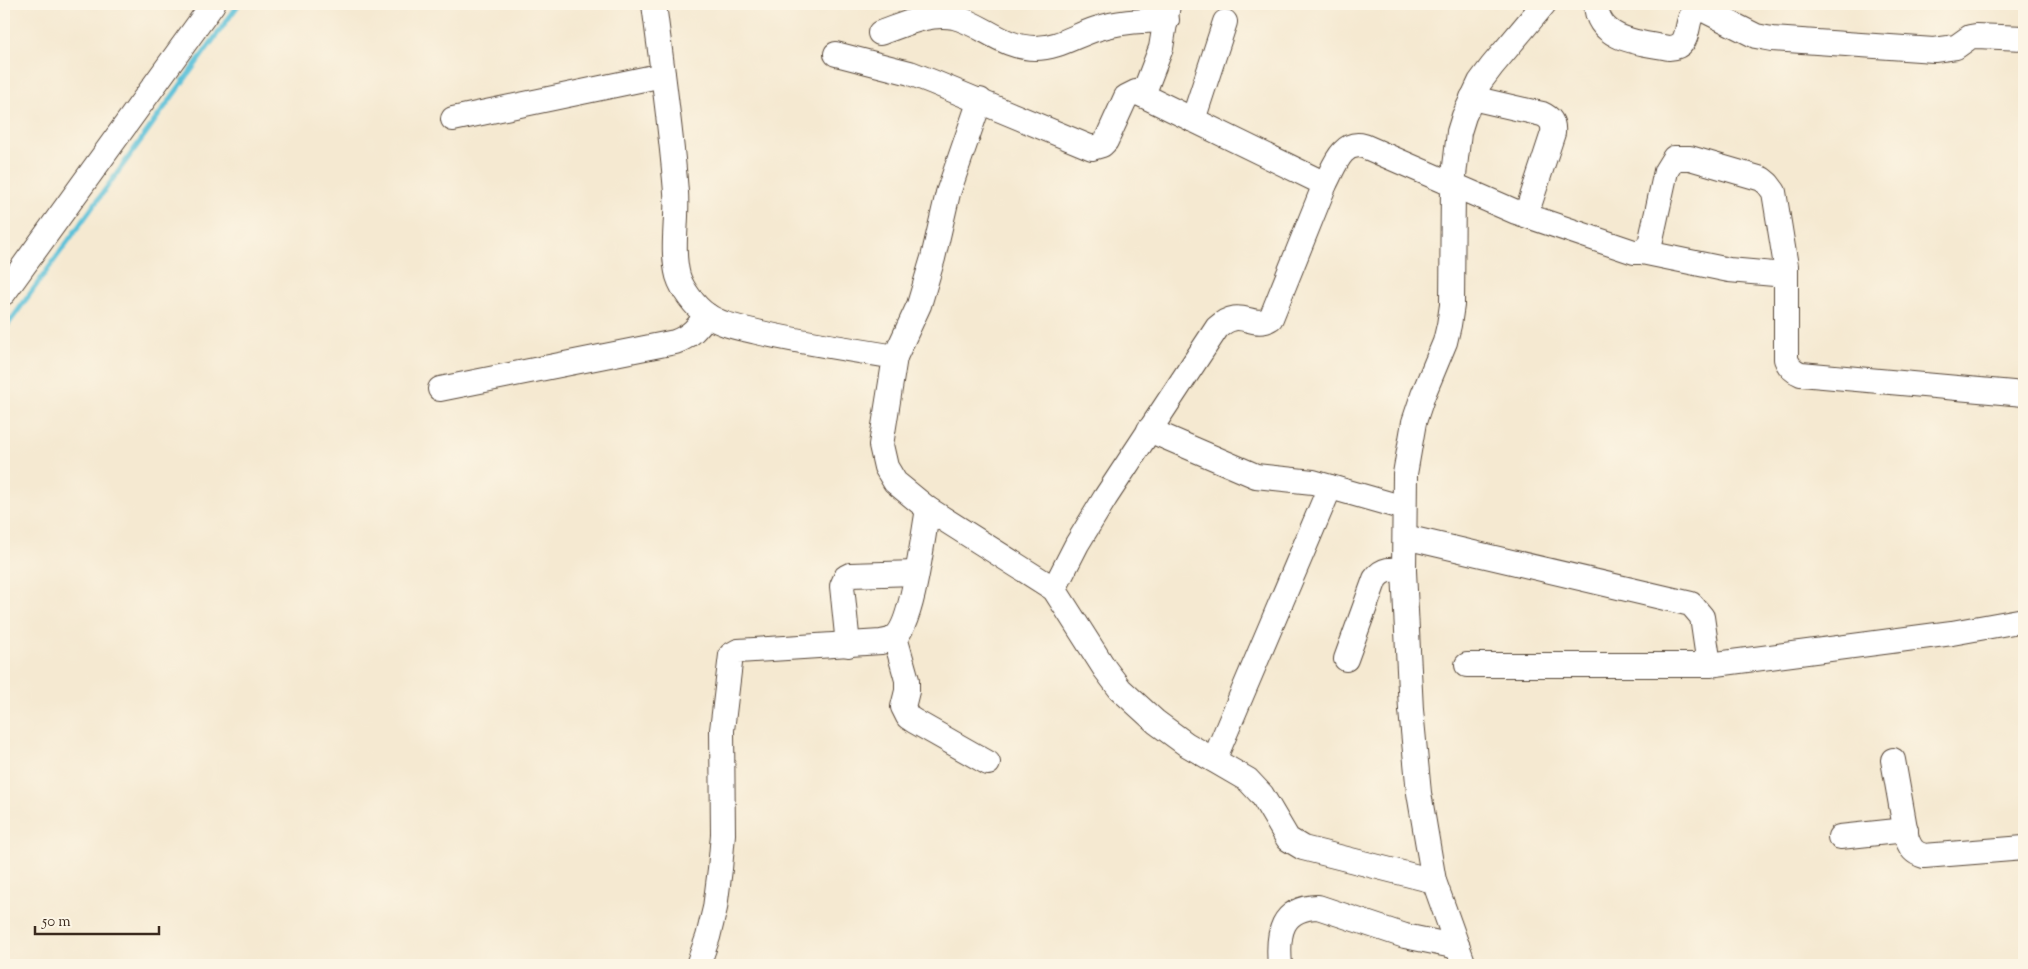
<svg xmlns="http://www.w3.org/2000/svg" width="2028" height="969" font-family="'Sorts Mill Goudy',serif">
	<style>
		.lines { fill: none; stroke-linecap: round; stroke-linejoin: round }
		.stream { stroke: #5cc1d9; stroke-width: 5 }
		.minor-casing { stroke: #574739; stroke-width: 26 }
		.minor { stroke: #fff; stroke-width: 24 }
	</style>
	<rect width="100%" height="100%" fill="#fcf5e5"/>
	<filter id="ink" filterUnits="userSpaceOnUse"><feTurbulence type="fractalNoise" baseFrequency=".02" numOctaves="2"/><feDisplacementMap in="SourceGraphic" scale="10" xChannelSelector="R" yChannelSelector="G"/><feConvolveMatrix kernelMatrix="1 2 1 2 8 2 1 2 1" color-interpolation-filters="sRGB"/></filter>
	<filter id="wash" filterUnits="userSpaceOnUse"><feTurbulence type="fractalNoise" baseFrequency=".0096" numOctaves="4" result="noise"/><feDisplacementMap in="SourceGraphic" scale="20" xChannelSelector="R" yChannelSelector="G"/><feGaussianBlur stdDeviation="1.12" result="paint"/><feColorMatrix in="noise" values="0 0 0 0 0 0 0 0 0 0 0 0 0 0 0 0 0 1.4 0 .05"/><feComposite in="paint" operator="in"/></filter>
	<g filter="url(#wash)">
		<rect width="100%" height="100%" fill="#f5e9d1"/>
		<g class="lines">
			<path class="stream" d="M4,330L239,4"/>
		</g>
	</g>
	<g filter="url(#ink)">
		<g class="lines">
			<g class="minor-casing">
				<g id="minor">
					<path d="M654,4C662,67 671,129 676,192C678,219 671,249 678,276C682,289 695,307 707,315C721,325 741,328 757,332C803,343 849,349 895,357L881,445L886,467L895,482L928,509L1054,589L1105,669L1120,689L1156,722L1186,744L1248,780L1262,795L1288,839L1303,848L1434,881"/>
					<path d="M1596,4C1597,41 1642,43 1669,48C1699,47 1677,6 1706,11L1756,36L1772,39L1934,50L1956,47L1970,37L1976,36L2024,38"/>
					<path d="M880,33C903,25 929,12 954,17C982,24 1003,48 1035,48C1058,48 1074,36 1096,29C1120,21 1142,21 1167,20"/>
					<path d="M836,54L910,73L933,82L1092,148L1102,145L1106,141L1126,97L1136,92L1325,184C1334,168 1341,140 1364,146L1516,212L1634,252H1642L1650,244L1666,171L1674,158H1690L1762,179L1768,184L1774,192L1786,266V359C1789,367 1793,371 1801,374L2024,394"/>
					<path d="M1143,95L1161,48L1168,5"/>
					<path d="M1472,98L1542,114C1551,118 1554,124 1553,133L1526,215"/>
					<path d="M453,119L663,75"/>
					<path d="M1193,120L1225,22"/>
					<path d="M1642,252L1729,270L1786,275"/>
					<path d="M4,293L213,4"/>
					<path d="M895,357L919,305L933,258L948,193L980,100"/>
					<path d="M440,389L675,342C691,336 697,328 707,315"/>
					<path d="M1149,430L1256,476L1313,482L1404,508"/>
					<path d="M1405,537L1691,604L1702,617L1709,665"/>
					<path d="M1054,589L1077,544L1105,498L1217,328C1241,305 1252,331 1271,318L1325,184"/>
					<path d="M895,637L907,680V691L903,707L908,717L914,721L988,763"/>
					<path d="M848,645L842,586L846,577L850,575L916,573"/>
					<path d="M1346,659L1375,579C1383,568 1391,569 1404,571"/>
					<path d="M1467,665H1709L1952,633L2024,620"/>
					<path d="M1214,760L1330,487"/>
					<path d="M1893,760L1907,839C1911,849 1914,853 1924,856L2024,848"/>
					<path d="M1840,837L1906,830"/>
					<path d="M698,965L708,937L715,908L720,869L723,834L722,730L731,655L738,651L881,642C886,641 892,640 895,637C913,623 923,535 928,509"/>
					<path d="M1280,965C1277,933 1281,908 1318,907L1405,936L1458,947"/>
					<path d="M1464,965L1434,881L1419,793L1411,710L1404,571L1405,474L1414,422L1423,395L1445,342L1449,325L1452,305L1453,184L1459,132L1464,116L1480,82L1492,66L1544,4"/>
				</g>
			</g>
			<use href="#minor" class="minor"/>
		</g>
	</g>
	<rect width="2028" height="969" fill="none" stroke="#fcf5e5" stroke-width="20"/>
	<path d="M35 926v8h124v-8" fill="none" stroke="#3b2a1e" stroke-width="2.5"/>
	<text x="42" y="926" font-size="15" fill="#3b2a1e" stroke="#fcf5e5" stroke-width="4" paint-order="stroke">50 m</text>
</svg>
